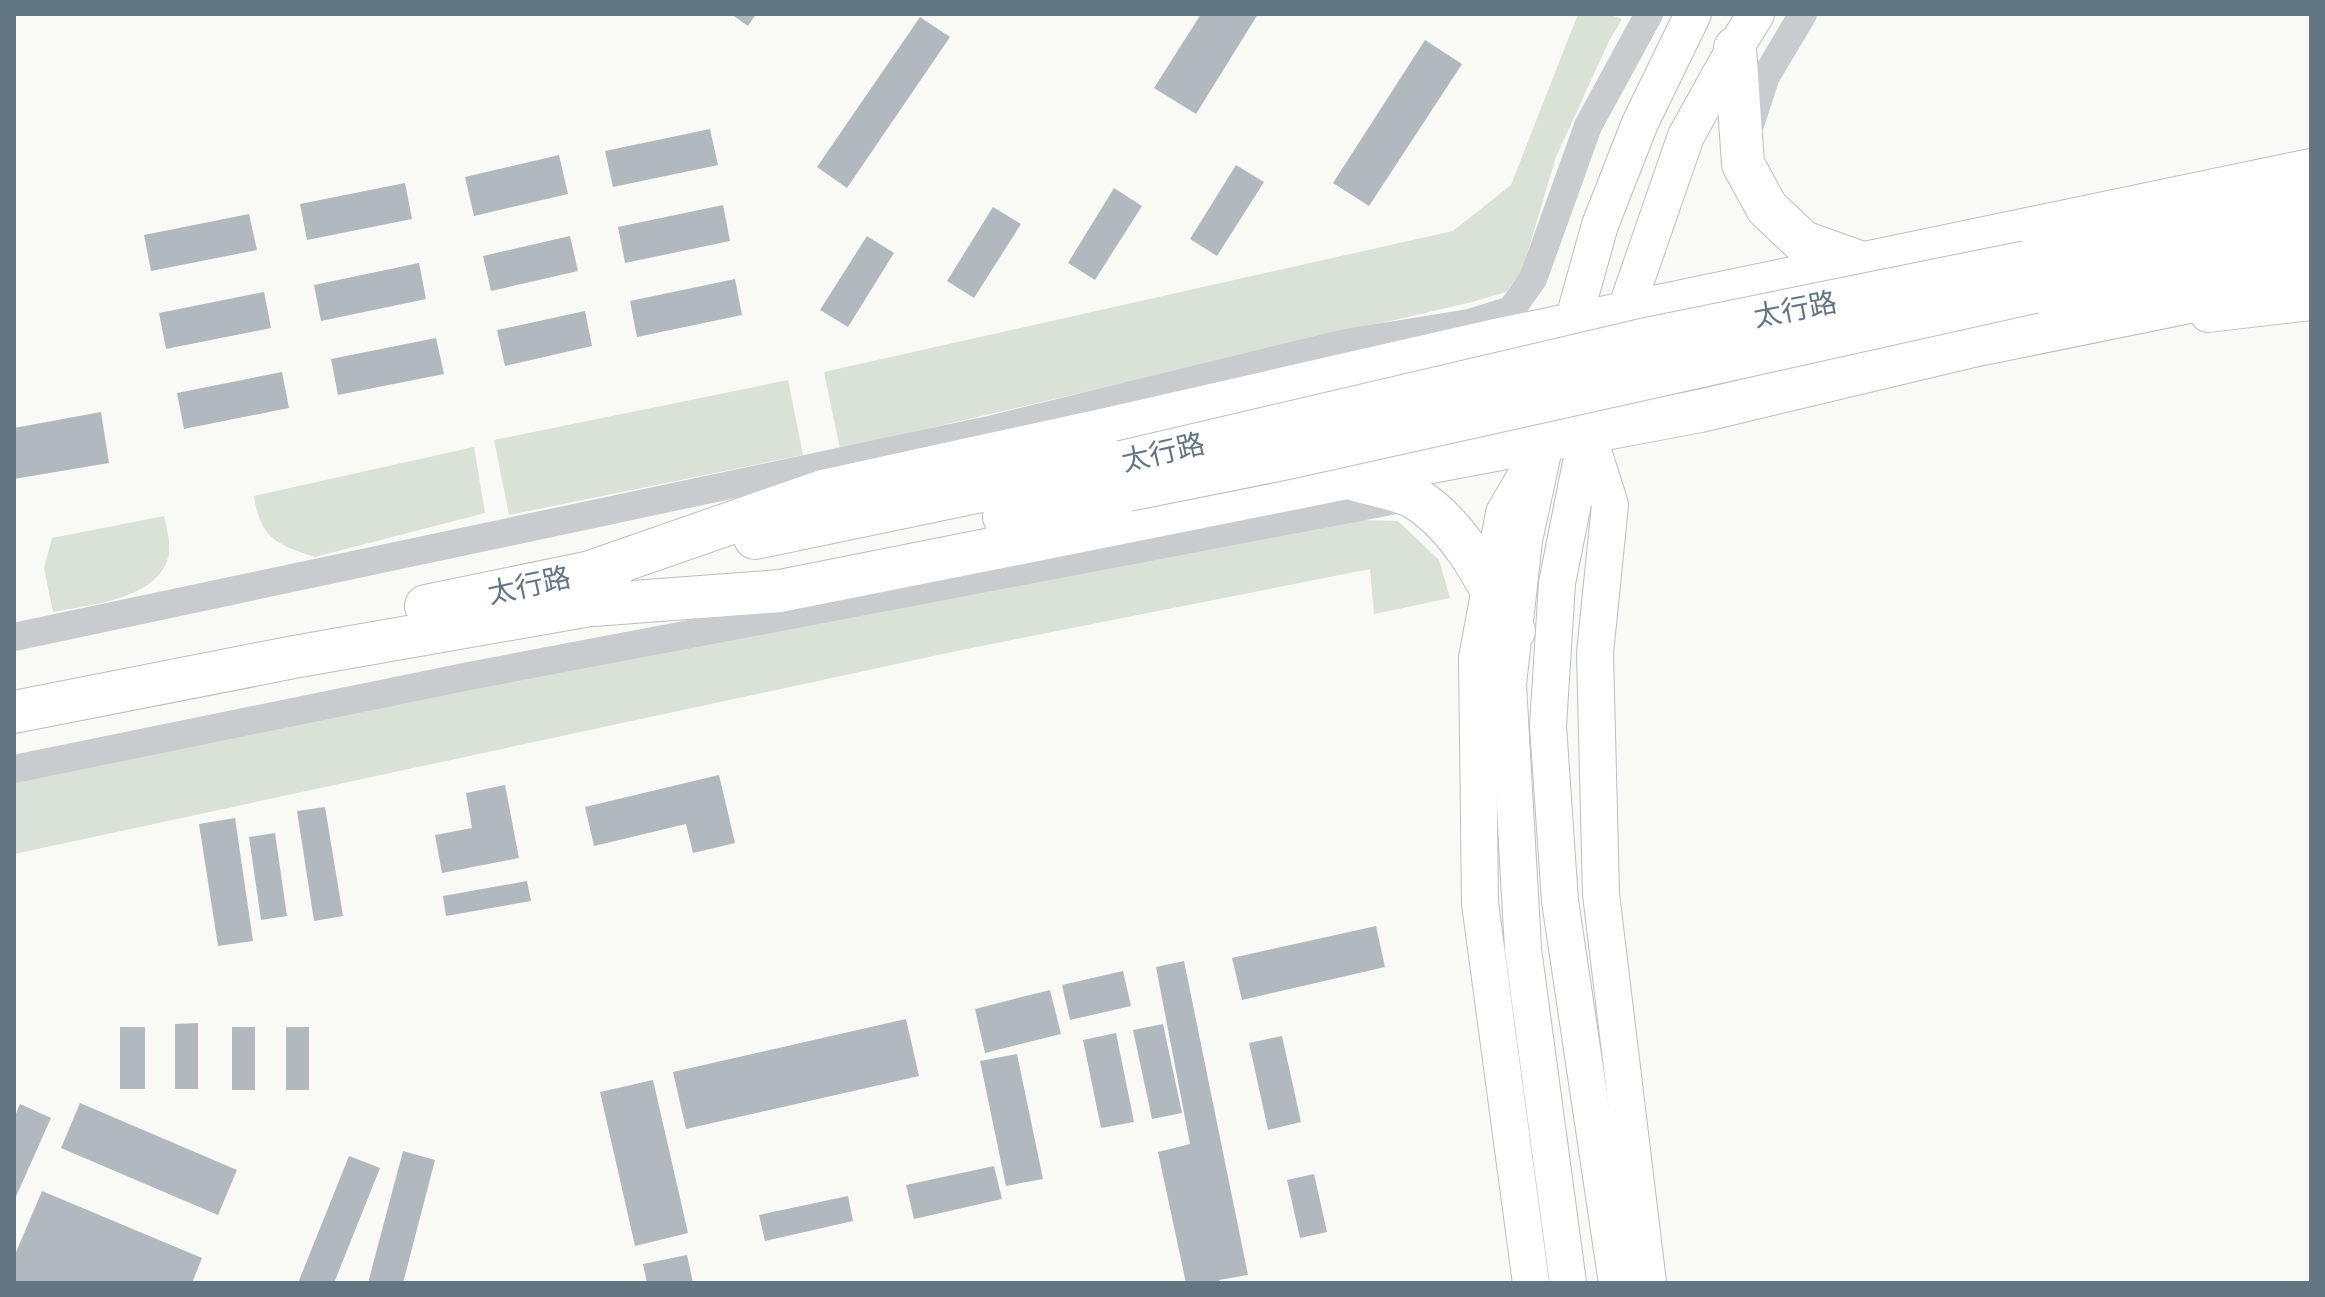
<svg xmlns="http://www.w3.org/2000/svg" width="2325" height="1297" font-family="Raleway,'Noto Sans SC',sans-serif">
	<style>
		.green { fill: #dae1d6 }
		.building { fill: #b1b9bf }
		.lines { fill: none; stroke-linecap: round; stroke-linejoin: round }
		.major-casing { stroke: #bbbfc3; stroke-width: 38 }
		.highway-casing { stroke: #babec1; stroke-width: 44 }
		.minor { stroke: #c8cccf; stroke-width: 28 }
		.major { stroke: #fff; stroke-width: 36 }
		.highway { stroke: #fff; stroke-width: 42 }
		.highway-bridge-casing { stroke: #babec1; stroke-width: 44; stroke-linecap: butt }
		.highway-bridge { stroke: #fff; stroke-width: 42 }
		.labels { text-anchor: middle; stroke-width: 8; stroke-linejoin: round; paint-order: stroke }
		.street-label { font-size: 28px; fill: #617583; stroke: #fff }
	</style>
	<rect width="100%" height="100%" fill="#f9f9f6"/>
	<g class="green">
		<path d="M1578,14H1608L1622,19L1609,41L1556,157L1522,271L1506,292L1472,302L840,449L824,372L1453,231L1511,185Z"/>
		<path d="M788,380L803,455L509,515L494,440Z"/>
		<path d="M474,447L485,513L315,557C277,545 260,538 254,496Z"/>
		<path d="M164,516C167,528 170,540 169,553C162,599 89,605 53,612L44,568L52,538Z"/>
		<path d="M1359,520L1398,521L1439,560L1450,598L1374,614L1370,569L966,649L14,854V780L486,685Z"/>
	</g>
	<g class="building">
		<path d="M731,14H756L748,26Z"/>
		<path d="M1201,14H1258L1196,114L1154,88Z"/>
		<path d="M920,17L950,37L847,188L817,167Z"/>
		<path d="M1425,40L1462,64L1369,206L1333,183Z"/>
		<path d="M710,129L718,165L613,187L605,151Z"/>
		<path d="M559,155L568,194L474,216L465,177Z"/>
		<path d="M1236,165L1264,182L1217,256L1190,239Z"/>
		<path d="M405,183L412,219L307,240L300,204Z"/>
		<path d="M1114,188L1142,206L1095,280L1068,263Z"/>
		<path d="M723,205L730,241L625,263L618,227Z"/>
		<path d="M993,207L1021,224L974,298L947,281Z"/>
		<path d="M249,214L257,250L151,271L144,235Z"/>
		<path d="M570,236L578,271L491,291L483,256Z"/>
		<path d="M867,236L894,253L848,327L820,310Z"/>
		<path d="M419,263L426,299L321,321L314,285Z"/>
		<path d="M735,279L742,315L637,337L630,301Z"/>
		<path d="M264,292L271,328L166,349L159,313Z"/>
		<path d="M585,311L592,346L505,366L497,330Z"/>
		<path d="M436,338L444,374L338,395L331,359Z"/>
		<path d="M282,372L289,408L184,429L177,393Z"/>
		<path d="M101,412L109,463L14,479V428Z"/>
		<path d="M719,775L735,843L693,853L686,824L594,846L585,807Z"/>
		<path d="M505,785L519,858L442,873L435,835L472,828L466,793Z"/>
		<path d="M325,807L343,916L314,921L297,811Z"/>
		<path d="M235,818L253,941L218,946L199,824Z"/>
		<path d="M275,833L287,916L261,920L249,837Z"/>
		<path d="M527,881L531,901L446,916L443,896Z"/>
		<path d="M1376,926L1385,967L1242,1000L1232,958Z"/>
		<path d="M1184,961L1248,1275L1219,1280V1283H1186L1158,1152L1190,1144L1156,967Z"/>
		<path d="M1123,971L1131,1006L1070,1020L1062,985Z"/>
		<path d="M1050,990L1061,1034L985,1053L975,1009Z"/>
		<path d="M906,1019L919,1076L686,1129L673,1072Z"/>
		<path d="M198,1023V1089H175V1024Z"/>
		<path d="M1163,1024L1182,1113L1152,1119L1133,1030Z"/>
		<rect x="120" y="1027" width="25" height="62"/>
		<rect x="232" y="1027" width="23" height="63"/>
		<rect x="286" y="1027" width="23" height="63"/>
		<path d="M1116,1033L1134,1122L1101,1128L1083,1040Z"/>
		<path d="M1282,1036L1301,1122L1268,1130L1249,1043Z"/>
		<path d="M1017,1054L1043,1179L1006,1186L980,1061Z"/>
		<path d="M653,1080L688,1233L635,1246L600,1092Z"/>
		<path d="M80,1103L237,1170L218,1215L61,1148Z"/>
		<path d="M20,1104L51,1118L14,1201V1118Z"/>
		<path d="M403,1151L435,1160L403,1283H368Z"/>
		<path d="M349,1156L380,1168L334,1283H298Z"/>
		<path d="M994,1166L1002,1199L914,1219L906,1185Z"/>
		<path d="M1314,1174L1327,1232L1300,1238L1287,1180Z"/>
		<path d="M42,1191L202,1258L192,1283H14V1257Z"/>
		<path d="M848,1196L853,1221L765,1241L759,1215Z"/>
		<path d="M687,1255L693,1283H647L643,1264Z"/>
	</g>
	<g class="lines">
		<g class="major-casing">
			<g id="major">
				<path d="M2208,314L2311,302"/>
				<path d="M1616,338L1686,136L1735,48L1756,14"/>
				<path d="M1565,350L1600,225L1640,123L1693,14"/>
				<path d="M1594,410L1587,433L1557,583L1548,726L1560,901L1617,1283"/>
				<path d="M1551,416L1524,540L1508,684L1523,949L1568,1283"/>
				<path d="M1588,435L1610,505L1595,653L1601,894L1648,1283"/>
				<path d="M1529,470L1504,513L1477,658L1480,903L1531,1283"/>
			</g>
		</g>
		<g class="highway-casing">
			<g id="highway">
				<path d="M1735,48L1743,164L1767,208L1803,242L1862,263"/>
				<path d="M2026,262L2311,204"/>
				<path d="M2034,292L2311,235"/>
				<path d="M1356,480C1373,485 1401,490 1415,498C1463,528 1488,584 1514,631"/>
				<path d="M1004,517L1128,490"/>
				<path d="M755,538L1101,466"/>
				<path d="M590,572L823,491L1102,430L1496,340L2311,170"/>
				<path d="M593,605L780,591L1347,478L1700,411L1968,347L2311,277"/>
				<path d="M426,606L615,567"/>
				<path d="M14,712L294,657L618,600"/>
			</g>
		</g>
		<g class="minor">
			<path d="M1748,131L1766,76L1803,14"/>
			<path d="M14,637L989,430L1346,343L1469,323L1511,310L1533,279L1588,126L1649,14"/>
			<path d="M14,769L469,676L1407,498"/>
		</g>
		<use href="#major" class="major"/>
		<use href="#highway" class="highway"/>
		<g class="highway-bridge-casing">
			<g id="highway-bridge">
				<path d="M1122,462L1651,338L2026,262"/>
				<path d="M1128,490L1288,458L2034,292"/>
			</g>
		</g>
		<use href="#highway-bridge" class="highway-bridge"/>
	</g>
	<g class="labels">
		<g class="street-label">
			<text transform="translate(1795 309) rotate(-11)" y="10">太行路</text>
			<text transform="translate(1163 452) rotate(-13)" y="10">太行路</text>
			<text transform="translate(529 585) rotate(-12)" y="10">太行路</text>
		</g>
	</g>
	<rect width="2325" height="1297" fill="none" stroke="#617583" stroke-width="32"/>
</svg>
